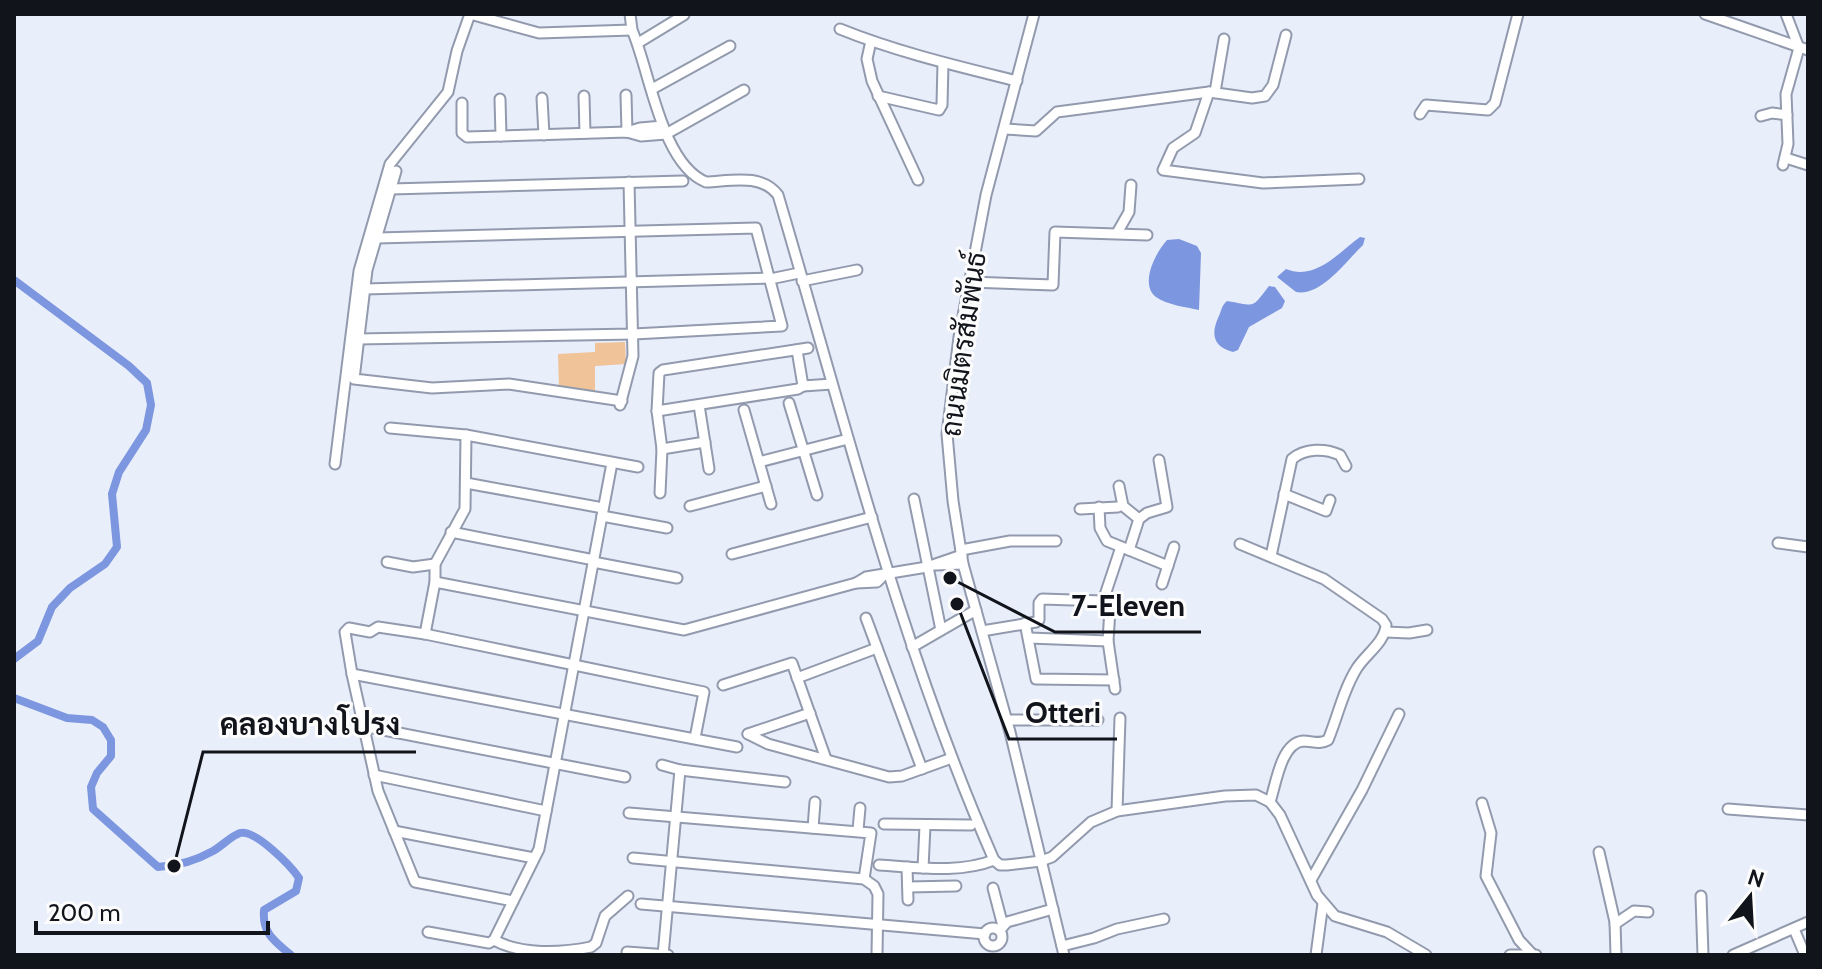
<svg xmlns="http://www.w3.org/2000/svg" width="1822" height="969" font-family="Cabin,Sarabun,sans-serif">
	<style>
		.green { fill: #f0c398 }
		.water { fill: #7c96df }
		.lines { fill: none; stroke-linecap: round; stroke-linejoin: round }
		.canal { stroke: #7c96df; stroke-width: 8 }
		.minor-casing { stroke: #929aad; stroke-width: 13 }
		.minor { stroke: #fff; stroke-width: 9 }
		.labels { text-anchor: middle; stroke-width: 6; stroke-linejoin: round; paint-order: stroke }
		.street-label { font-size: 28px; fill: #11141b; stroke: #fcfcfc }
		.leader { fill: none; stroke: #11141b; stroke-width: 3 }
		.callout-dot { fill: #11141b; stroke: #fcfcfc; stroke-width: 3 }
		.callout-label { font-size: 30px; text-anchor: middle; font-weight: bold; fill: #11141b; stroke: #fcfcfc; stroke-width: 6; stroke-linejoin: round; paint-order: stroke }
	</style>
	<rect width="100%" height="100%" fill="#e9eefb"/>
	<path class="green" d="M625,342L626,364L595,366V394L559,390L558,354L595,352V343Z"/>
	<g class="water">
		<path d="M1360,237L1365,238L1363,245C1347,260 1321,297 1296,292L1277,277L1286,269C1315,281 1337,254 1360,237Z"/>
		<path d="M1179,239L1197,246L1201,253L1199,310C1186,307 1167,305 1156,297C1139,284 1156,252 1167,240Z"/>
		<path d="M1269,286L1275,287L1285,301L1282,308L1249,327L1238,350L1233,352C1213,347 1211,334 1218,318C1222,310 1221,306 1227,301C1257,306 1251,309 1269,286Z"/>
	</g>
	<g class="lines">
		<g class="canal">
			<path d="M14,280L129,366L147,383L151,405L146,430L119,472L112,494L117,547L105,564L70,588L52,607L38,641L14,659"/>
			<path d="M14,698L67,718L92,720L103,727L111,740V756L97,773L91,787L93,809L158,867C177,866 197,860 213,851C222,846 231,836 240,833C255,829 291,866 299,878L296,891L264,910C262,933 274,941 291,955"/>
		</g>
		<g class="minor-casing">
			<g id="minor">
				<path d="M470,14L539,33L632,30"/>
				<path d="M630,14L632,30C650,71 661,164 706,182C731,181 761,173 778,195C844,418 900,646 994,860"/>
				<path d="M1034,14L986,195L959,337L947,434L953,501L963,564L1010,732L1064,955"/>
				<path d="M1705,14L1808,50"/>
				<path d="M840,29C897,52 957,66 1017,81"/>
				<path d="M871,41L867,59L872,81L918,180"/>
				<path d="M638,43L684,15"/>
				<path d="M652,89L730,46"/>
				<path d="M1209,92L1195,133L1173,148L1163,170L1263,183L1359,179"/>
				<path d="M1215,92L1224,39"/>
				<path d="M626,95L627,132"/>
				<path d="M584,96L585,133"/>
				<path d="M878,96L939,110L942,105L943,63"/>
				<path d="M542,98L544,135"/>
				<path d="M500,99L501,136"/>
				<path d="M462,103V133L467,137L627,132L641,136L666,134L744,90"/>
				<path d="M1420,114L1426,105L1488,110L1495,103L1518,14"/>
				<path d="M1761,116L1772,113L1787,115"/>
				<path d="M1005,129L1036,131L1057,112L1209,92L1252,98L1265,96L1273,85L1286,35"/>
				<path d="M627,132L640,128L663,126"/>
				<path d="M1786,158L1808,165"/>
				<path d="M1783,165L1788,144L1786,94L1799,48L1786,14"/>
				<path d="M396,171L367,270L354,379L432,388L509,384L622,401"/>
				<path d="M391,189L683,181"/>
				<path d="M1117,233L1129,212L1131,185"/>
				<path d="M802,281L857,270"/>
				<path d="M970,282L1053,285L1055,232L1147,235"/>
				<path d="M365,289L775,278L799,273"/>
				<path d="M358,339L634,334L782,326L756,228L377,238"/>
				<path d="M803,386L832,384"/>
				<path d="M789,403L817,495"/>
				<path d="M620,405L633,356L629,182"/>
				<path d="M699,405L709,469"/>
				<path d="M744,410L771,504"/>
				<path d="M657,411L798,389L803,386L797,350"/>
				<path d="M390,428L466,435L638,467"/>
				<path d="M662,449L705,442"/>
				<path d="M759,462L848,439"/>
				<path d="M335,464L359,271L390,164L448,92L457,51L470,14"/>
				<path d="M466,483L603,508"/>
				<path d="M1119,486L1123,506L1139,519"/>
				<path d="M660,493L662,449L657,411L659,373L663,370L808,348"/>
				<path d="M1284,494L1326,511L1330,500"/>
				<path d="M914,499L941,630"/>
				<path d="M690,506L766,486"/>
				<path d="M1099,507L1100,528L1107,541L1168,566"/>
				<path d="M1080,509L1118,507"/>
				<path d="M602,516L667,528"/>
				<path d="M451,532L594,560"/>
				<path d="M1778,543L1808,547"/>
				<path d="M1240,544L1324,579L1382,619L1386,625C1385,642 1366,654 1357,668C1343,690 1338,716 1328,740C1319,745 1313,741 1303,741C1281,743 1276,784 1270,802"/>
				<path d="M961,550L1010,541H1056"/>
				<path d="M1129,550L1139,519L1147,513L1167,507L1159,460"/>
				<path d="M732,554L872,517"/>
				<path d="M1271,556L1292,459C1305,448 1325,448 1340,455L1346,466"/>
				<path d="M387,562L413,567L435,564"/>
				<path d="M593,562L677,578"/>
				<path d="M935,565L963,564"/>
				<path d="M435,582L684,630L856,583L877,582L884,575"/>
				<path d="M856,583L866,577L927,567L962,555"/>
				<path d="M1162,584L1174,547"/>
				<path d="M866,618L922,769"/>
				<path d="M1025,623L1036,679L1114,680"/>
				<path d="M982,631L1036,622L1039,620V603L1042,599L1103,601"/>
				<path d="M1386,632L1409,633L1427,630"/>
				<path d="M425,634L435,582V564L465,509L466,435"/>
				<path d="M1029,638L1108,641"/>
				<path d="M912,647L976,610"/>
				<path d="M352,674L737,747"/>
				<path d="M797,678L877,648"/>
				<path d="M723,685L792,663L826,759"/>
				<path d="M1115,689L1108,641L1110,609L1103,601L1121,547"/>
				<path d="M1007,720H1098"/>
				<path d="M363,726L625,777"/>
				<path d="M748,734L768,744L889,777L902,776L952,758"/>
				<path d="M748,734L810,713"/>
				<path d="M662,765L680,770L785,782"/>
				<path d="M374,775L546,811"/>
				<path d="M1482,803L1491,833L1486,876L1519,940L1533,955"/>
				<path d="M1728,809L1808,815"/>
				<path d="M1117,811L1120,718"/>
				<path d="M629,813L871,833L864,879"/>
				<path d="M884,824L971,825"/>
				<path d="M813,828L815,802"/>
				<path d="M858,830L860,808"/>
				<path d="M394,831L534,858"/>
				<path d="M1599,852L1615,922L1616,955"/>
				<path d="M633,858L864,879L874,886L878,894L877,955"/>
				<path d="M879,865C916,867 959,874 994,860L1000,865H1007L1041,861L1052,857L1091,822L1117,811L1225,796L1256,795L1270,802L1280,815L1317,895L1335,916L1387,932L1426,955"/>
				<path d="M907,867L908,900"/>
				<path d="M923,868L925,826"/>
				<path d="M1311,880L1362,790L1399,714"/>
				<path d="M908,887L956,886"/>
				<path d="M993,888L1003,926"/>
				<path d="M1701,896L1703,955"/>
				<path d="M513,901L415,882L378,791L352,674L345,632L349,628L370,632L378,627L425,634L704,692L695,738"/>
				<path d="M641,904L985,934"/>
				<path d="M1615,924L1634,911L1648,912"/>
				<circle cx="993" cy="937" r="9"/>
				<path d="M1794,929L1805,955"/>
				<path d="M1000,930L1007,922L1053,909"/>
				<path d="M428,932L489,943L494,940L539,849L612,463"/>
				<path d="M494,940C521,955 561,953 591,947L596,943L605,916L628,896"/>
				<path d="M1062,946L1094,938L1117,929L1164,919"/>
				<path d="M627,952L668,955"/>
				<path d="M663,955L680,770"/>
				<path d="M1316,955L1323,903"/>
				<path d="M1510,955H1536"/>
				<path d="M1733,955L1808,922"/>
			</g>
		</g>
		<use href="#minor" class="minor"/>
	</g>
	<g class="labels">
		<g class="street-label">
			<text transform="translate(963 344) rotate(-82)" y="10">ถนนมิตรสัมพันธ์</text>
		</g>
	</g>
	<path class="leader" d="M950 578L1055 632H1201M957 604L1009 739H1117M174 866L203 752H416"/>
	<g class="callout-dot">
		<circle cx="950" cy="578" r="8"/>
		<circle cx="957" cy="604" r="8"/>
		<circle cx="174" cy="866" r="8"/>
	</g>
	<g class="callout-label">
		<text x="1128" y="616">7-Eleven</text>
		<text x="1063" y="723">Otteri</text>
		<text x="310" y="735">คลองบางโปรง</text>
	</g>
	<rect width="1822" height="969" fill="none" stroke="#11141b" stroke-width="32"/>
	<g transform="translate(1750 897) rotate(18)" stroke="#fcfcfc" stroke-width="6" paint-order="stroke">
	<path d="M0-6L14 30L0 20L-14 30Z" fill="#11141b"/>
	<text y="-12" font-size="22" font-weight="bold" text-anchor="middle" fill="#11141b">N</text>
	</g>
	<path d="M36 921v12h232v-12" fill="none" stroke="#11141b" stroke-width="4"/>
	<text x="48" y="921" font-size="24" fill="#11141b" stroke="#fcfcfc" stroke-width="6" paint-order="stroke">200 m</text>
</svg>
